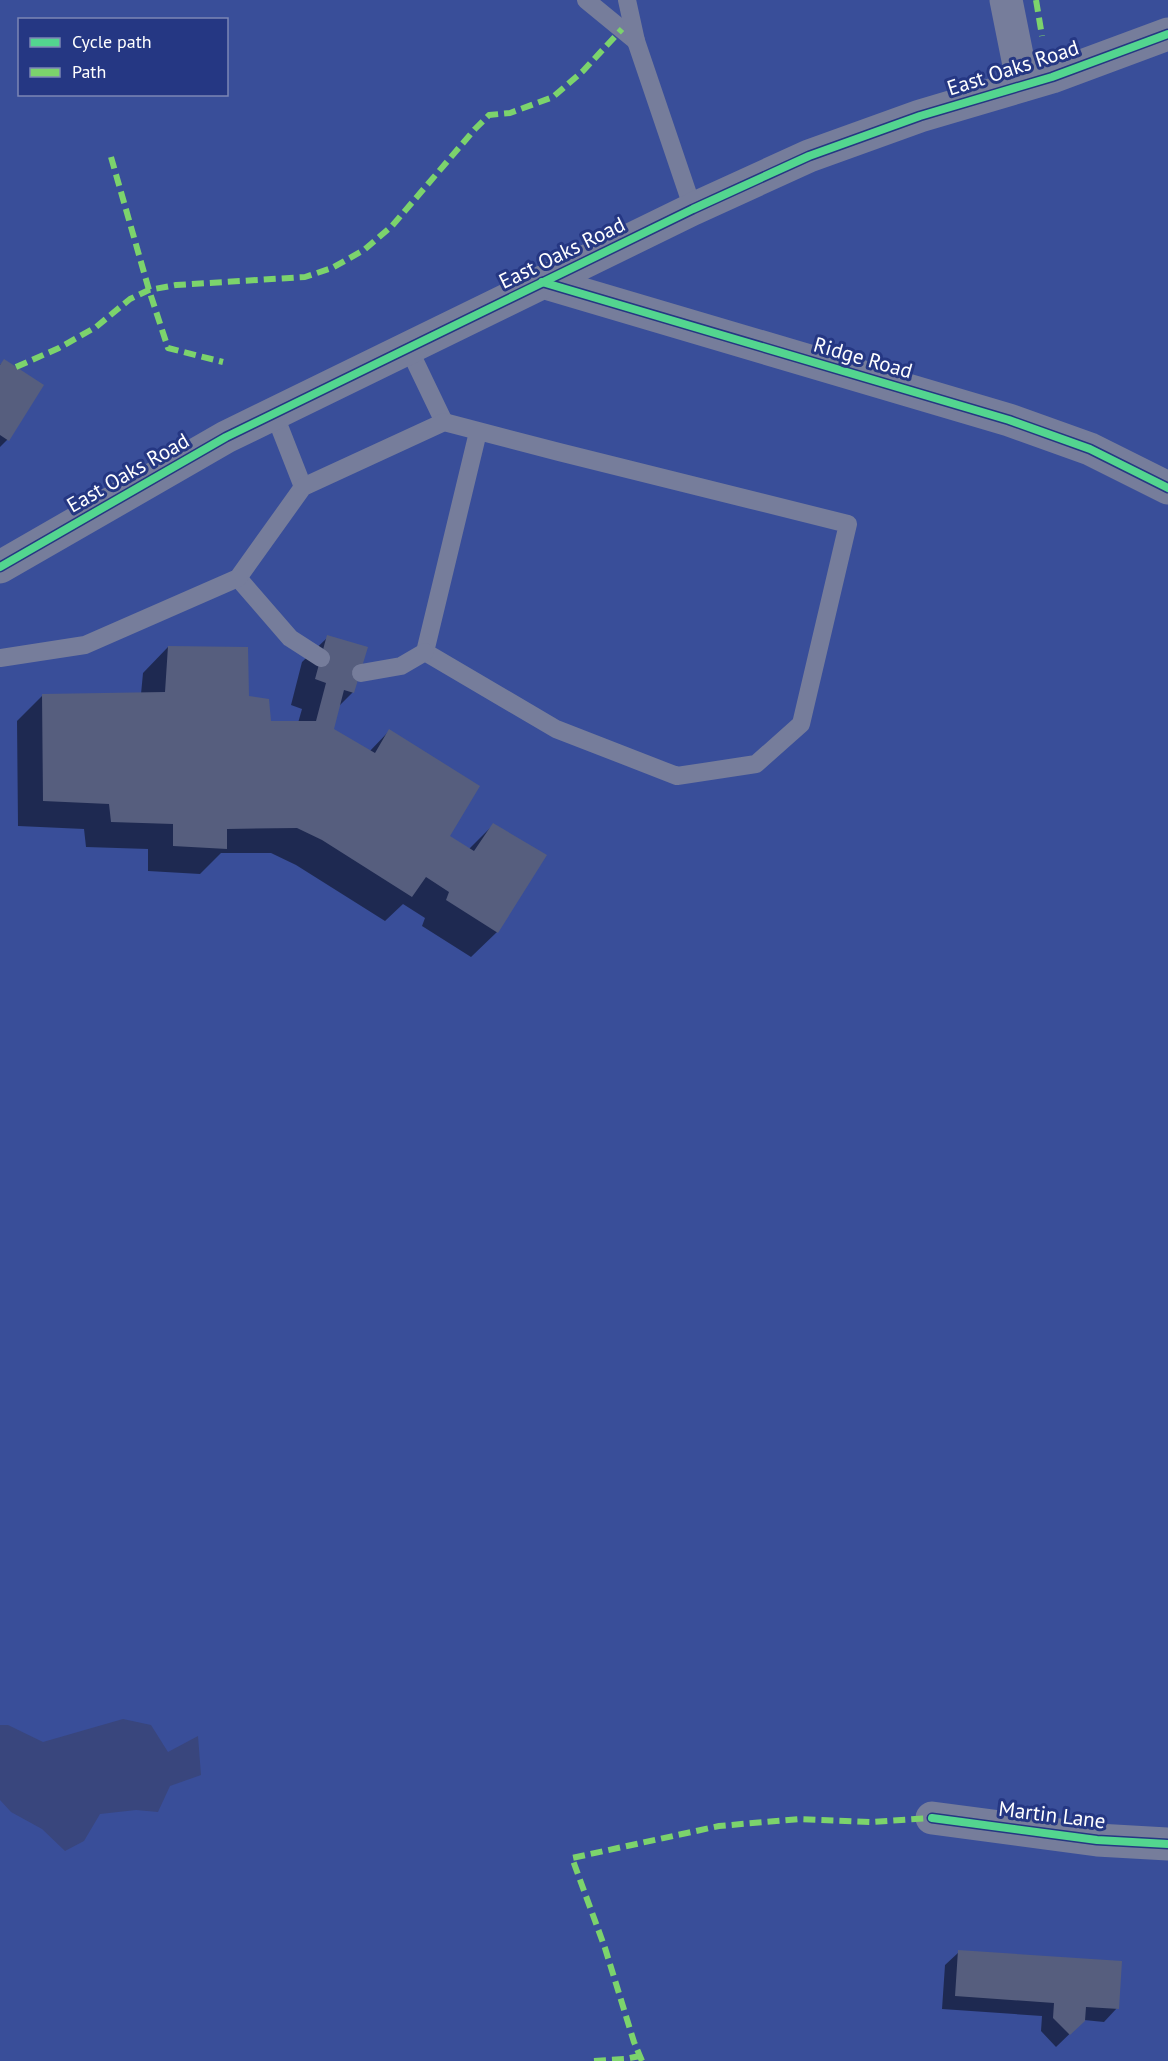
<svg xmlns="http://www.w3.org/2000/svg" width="1168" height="2061" font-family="'PT Sans',sans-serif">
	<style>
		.green { fill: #394e99; fill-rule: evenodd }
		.water { fill: #39467d }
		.shadow { fill: #0007 }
		.building { fill: #565e7e }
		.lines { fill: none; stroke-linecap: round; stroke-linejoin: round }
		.service { stroke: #767d9b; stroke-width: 18 }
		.minor { stroke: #767d9b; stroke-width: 33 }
		.tertiary { stroke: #767d9b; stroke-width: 33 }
		.quiet { stroke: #7cd36c; stroke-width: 6; stroke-dasharray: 12 6; stroke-linecap: butt }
		.cycleway-casing { stroke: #253783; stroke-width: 11 }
		.cycleway { stroke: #53d58f; stroke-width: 8 }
		.labels { text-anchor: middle; stroke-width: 6; stroke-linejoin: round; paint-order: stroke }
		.street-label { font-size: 21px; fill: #fff; stroke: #253783 }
	</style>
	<rect width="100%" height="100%" fill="#3b446d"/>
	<path class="green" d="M0,0H1168V2061H0ZM20,20H226V94H20Z"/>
	<path class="water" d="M123,1719L151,1725L168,1752L198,1736L201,1775L170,1786L158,1812L136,1810L100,1814L84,1841L65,1851L42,1829L11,1812L0,1800V1725H8L43,1742Z"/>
	<g class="shadow">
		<path d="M4,361L42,386L7,440L0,447V365Z"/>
		<path d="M328,637L353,692L338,707L332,730L369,752L389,731L448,836L469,849L493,825L497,932L471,957L422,926L425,918L403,904L385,921L296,865L271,853H221L200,874L148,871V849L86,847L84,829L18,826L17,721L43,695L141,694L143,673L168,647L247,698L270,722L298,723L302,709L291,705L302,662Z"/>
		<path d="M959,1952L1117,2008L1104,2022L1084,2020L1056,2047L1041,2031L1042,2016L942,2009L945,1965Z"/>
	</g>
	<g class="building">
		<path d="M4,359L44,385L9,441L0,435V365Z"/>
		<path d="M327,635L368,647L354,693L344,690L334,729L375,753L389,729L480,786L450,836L474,851L493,823L547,855L498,933L446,900L449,892L426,877L412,897L322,840L297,828L227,829V849L173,846V824L111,822L109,804L43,801L42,694L165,692L168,646L248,647L249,696L269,699L271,721H316L326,683L315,679Z"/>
		<path d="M958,1950L1122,1961L1119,2009L1086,2007L1085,2021L1070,2035L1053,2018L1054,2003L955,1996Z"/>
	</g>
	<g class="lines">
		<g class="service">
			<path d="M586,0L636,41"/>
			<path d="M627,0L636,41L693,209"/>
			<path d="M408,347L444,422"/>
			<path d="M274,413L303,487"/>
			<path d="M238,578L290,638L321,658"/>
			<path d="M0,658L85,645L238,578L303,487L444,422L559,452L848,524L801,724L756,764L677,776L556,729L425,652L478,432"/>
			<path d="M361,673L401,666L425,652"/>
		</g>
		<g class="minor">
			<path d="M1006,0L1023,85"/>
			<path d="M542,282L1009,420L1090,449L1168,488"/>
			<path d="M932,1818L1097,1840L1168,1844"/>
		</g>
		<path class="tertiary" d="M0,567L226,437L693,209L809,156L920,116L1052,77L1168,34"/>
		<g class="quiet">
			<path d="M1036,0L1042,36"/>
			<path d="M111,157L149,290L168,348L223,362"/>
			<path d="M16,367L59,348L96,327L130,299L149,290L176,285L305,277L332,268L364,250L392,226L475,129L489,115L510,113L553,97L583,71L622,29"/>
			<path d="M594,2061L625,2059L640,2056"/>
			<path d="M642,2061L634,2042L605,1948L572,1858L719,1826L799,1819L871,1822L932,1818"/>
		</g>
		<g class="cycleway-casing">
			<g id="cycleway">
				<path d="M542,282L1009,420L1090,449L1168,488"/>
				<path d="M0,567L226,437L693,209L809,156L920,116L1052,77L1168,34"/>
				<path d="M932,1818L1097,1840L1168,1844"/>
			</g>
		</g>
		<use href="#cycleway" class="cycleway"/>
	</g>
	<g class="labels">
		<g class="street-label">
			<text transform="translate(1013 68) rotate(-18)" y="7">East Oaks Road</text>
			<text transform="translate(562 253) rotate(-26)" y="7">East Oaks Road</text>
			<text transform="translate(863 358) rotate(16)" y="7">Ridge Road</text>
			<text transform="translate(128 473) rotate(-30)" y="7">East Oaks Road</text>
			<text transform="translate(1052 1815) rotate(7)" y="7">Martin Lane</text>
		</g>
	</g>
	<rect x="18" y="18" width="210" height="78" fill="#253783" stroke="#7c87b5" stroke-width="1.5"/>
	<rect x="30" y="38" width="30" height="9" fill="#53d58f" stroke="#7c87b5" stroke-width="1.5"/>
	<text x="72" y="48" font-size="18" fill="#ffffff">Cycle path</text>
	<rect x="30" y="68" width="30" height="9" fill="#7cd36c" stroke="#7c87b5" stroke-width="1.5"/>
	<text x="72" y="78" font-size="18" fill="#ffffff">Path</text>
</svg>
